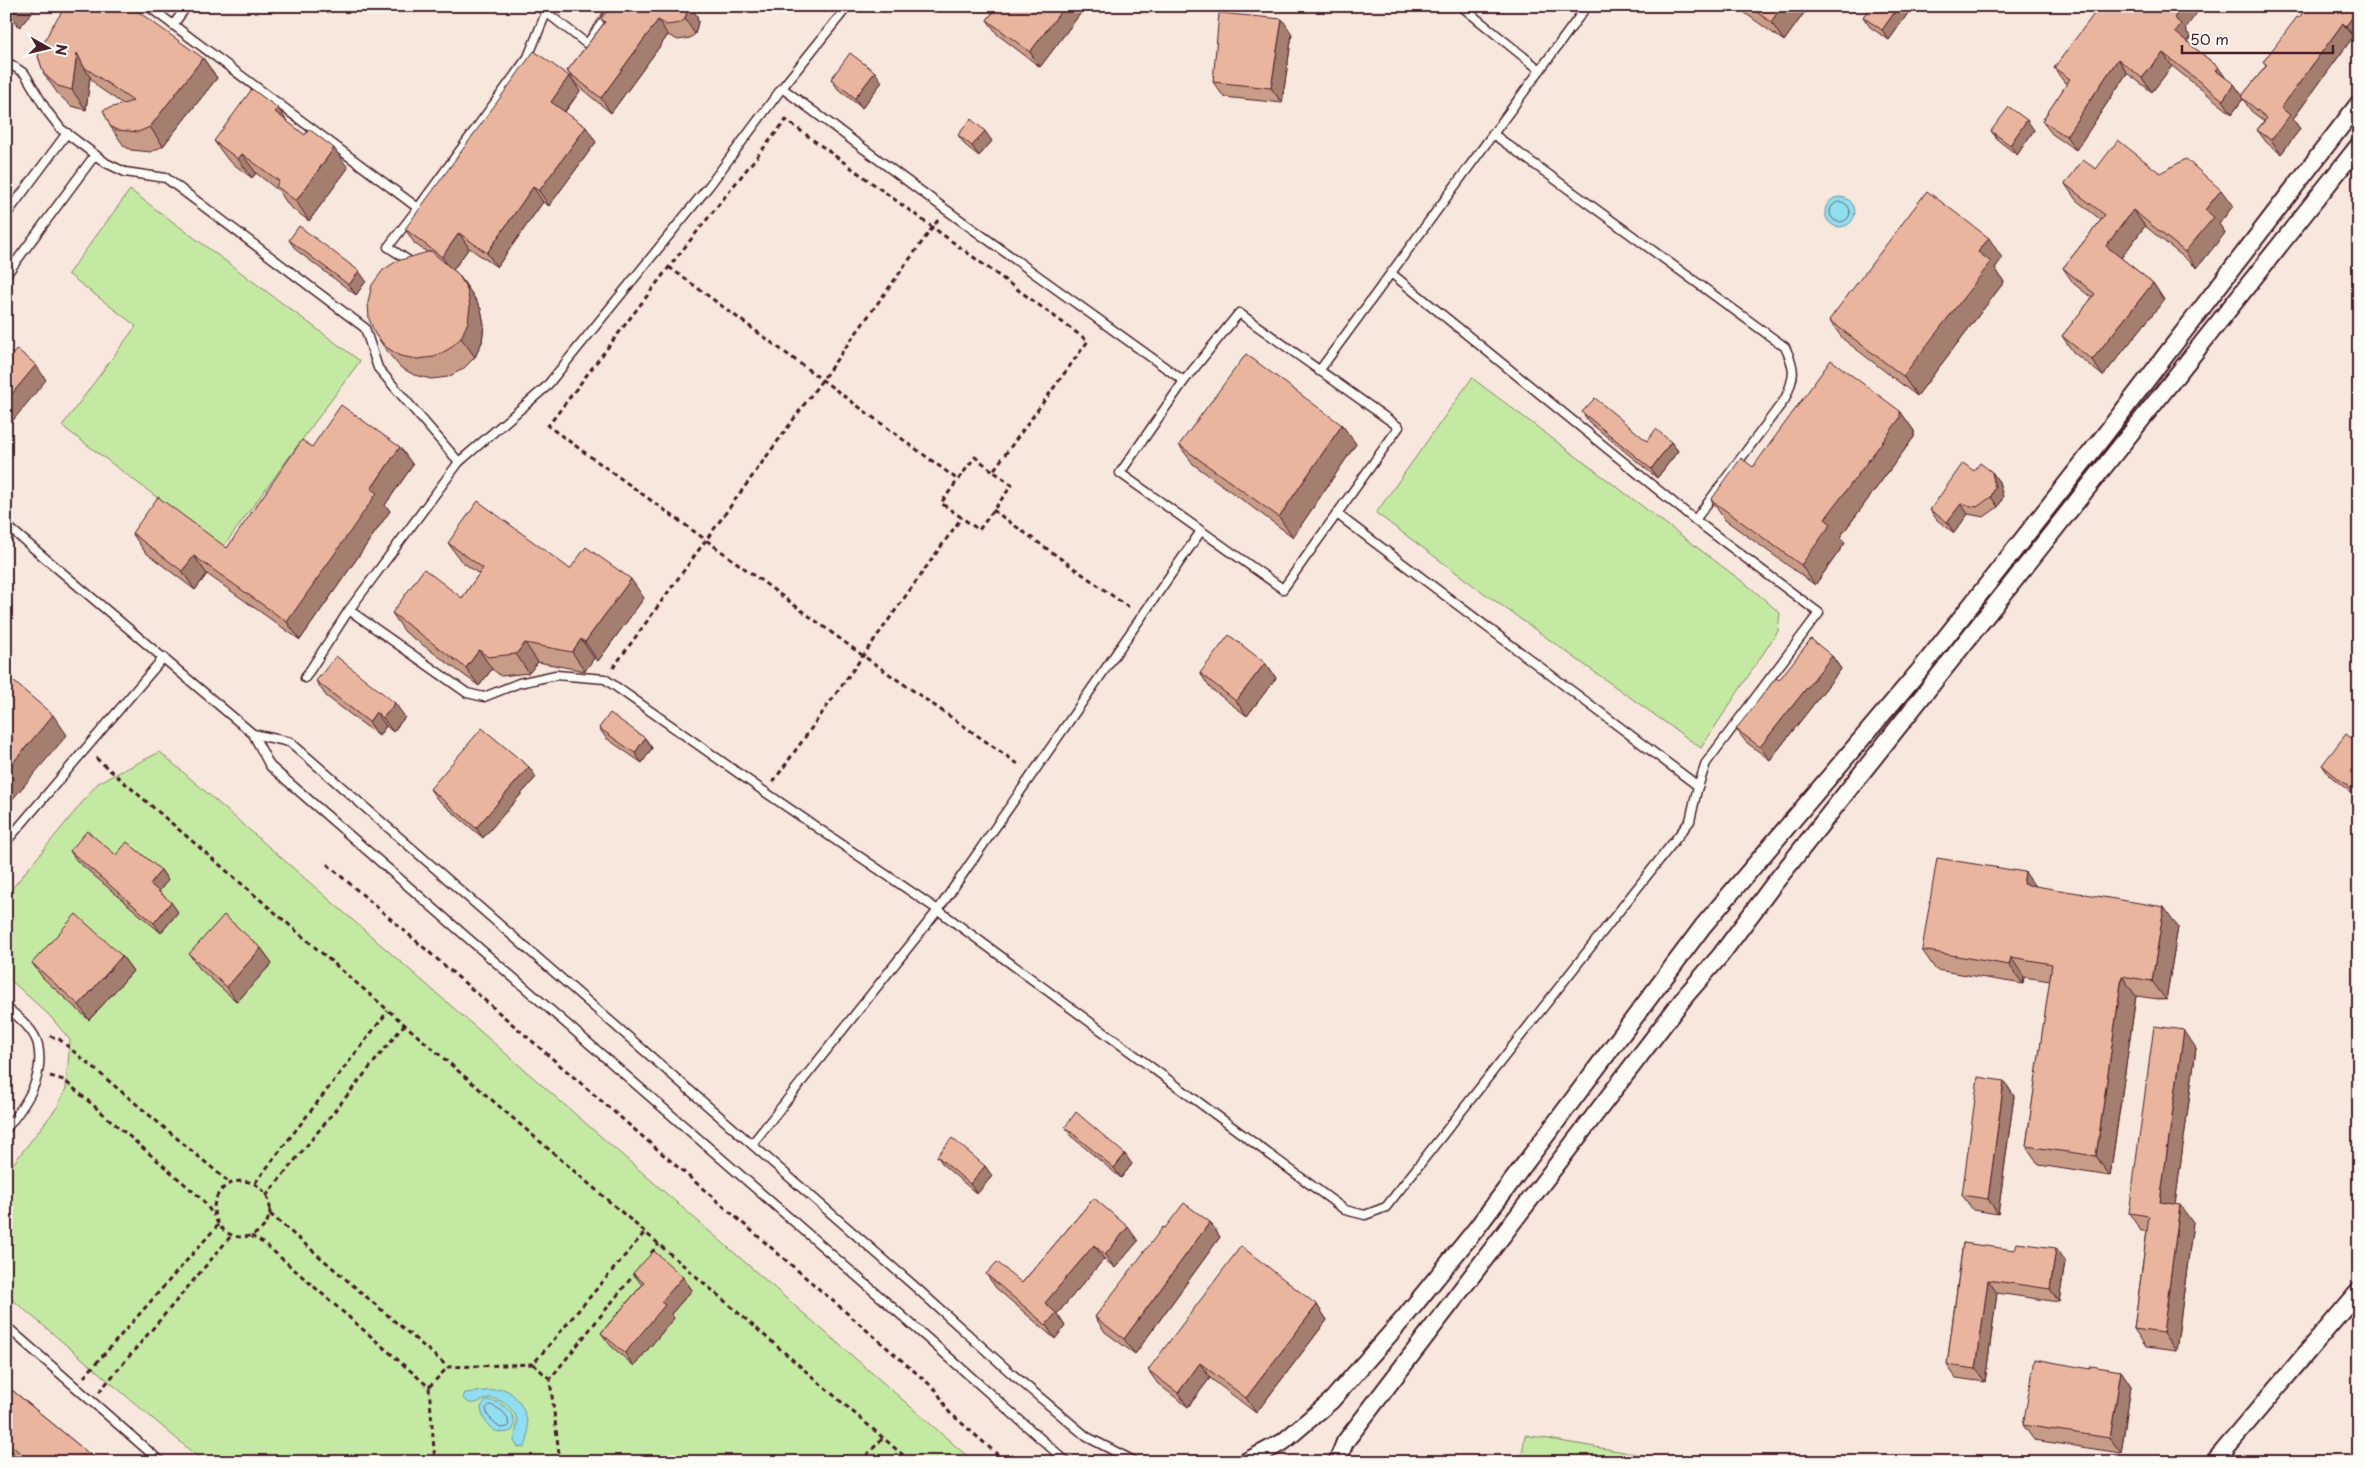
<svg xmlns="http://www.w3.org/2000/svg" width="2365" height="1468" font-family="'Playpen Sans',sans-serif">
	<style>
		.green { fill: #c4e9a3; stroke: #878467 }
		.water { fill: #90def0; stroke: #7492a1 }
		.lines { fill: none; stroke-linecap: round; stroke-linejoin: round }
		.shore { stroke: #666b7a; stroke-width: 1 }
		.service-casing { stroke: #4a1f2b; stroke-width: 11 }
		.minor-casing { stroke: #4a1f2b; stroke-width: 20 }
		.path { stroke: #4a1f2b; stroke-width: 3; stroke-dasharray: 5 4; stroke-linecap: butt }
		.service { stroke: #fdfcf7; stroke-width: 8 }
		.minor { stroke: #fdfcf7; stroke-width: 16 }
		.wall { fill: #c99c88; stroke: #4a1f2b }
		.shaded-wall { fill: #a47f6f; stroke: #4a1f2b }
		.building { fill: #eab59e; stroke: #4a1f2b }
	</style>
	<rect width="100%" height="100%" fill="#f7e7dc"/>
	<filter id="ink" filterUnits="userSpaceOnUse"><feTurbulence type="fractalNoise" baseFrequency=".02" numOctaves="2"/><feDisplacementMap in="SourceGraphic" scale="10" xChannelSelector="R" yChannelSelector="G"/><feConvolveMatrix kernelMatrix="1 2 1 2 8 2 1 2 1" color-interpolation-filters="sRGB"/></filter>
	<g filter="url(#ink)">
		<g class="green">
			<path d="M130,190L360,361L223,547L62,426L136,326L68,274Z"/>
			<path d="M1472,378L1751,588L1780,613L1778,631L1701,748L1477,588L1376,513Z"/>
			<path d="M160,752L974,1462H204L6,1294V1173L58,1106L66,1088L70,1040L49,1015L6,976V896L98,783Z"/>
			<path d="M1525,1435L1683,1462H1521Z"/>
		</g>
		<g class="water">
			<circle cx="1840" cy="212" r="15"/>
			<path d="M503,1389C523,1395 535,1431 524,1448L517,1446L514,1441C514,1435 517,1430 517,1424C518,1410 501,1398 489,1398C479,1401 472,1408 463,1398L465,1393Z"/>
			<path d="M486,1400C501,1400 519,1414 513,1430C496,1439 482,1423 481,1407Z"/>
		</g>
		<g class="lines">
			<g class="shore">
				<circle cx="1840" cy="212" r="10"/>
				<path d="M490,1405C500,1408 511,1416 508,1427L500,1428L488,1416L486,1409Z"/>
			</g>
			<g class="service-casing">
				<g id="service">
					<path d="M148,6L418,208L528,57L546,13L551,6"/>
					<path d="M538,6L587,44L614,6"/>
					<path d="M1461,6L1540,70"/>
					<path d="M173,25L187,6"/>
					<path d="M6,61L25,74L47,111L61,129L106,163L125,172L166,178L365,328L378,368L459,462"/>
					<path d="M782,88L945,209L1184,381"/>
					<path d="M6,215L67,133"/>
					<path d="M411,262L388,247L418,208"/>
					<path d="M1391,273L1695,520"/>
					<path d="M6,275L95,155"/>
					<path d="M1239,313L1399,427L1283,589L1120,473L1184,381Z"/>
					<path d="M1319,371L1587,6"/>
					<path d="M1337,514L1698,786"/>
					<path d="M6,525L253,734L270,766L892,1307L1067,1462"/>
					<path d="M349,610L467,693L484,697L519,683L556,675L605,679L765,792L938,910L1345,1210L1365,1215L1386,1207L1690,821L1697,790L1706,763L1819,613L1695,520L1785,399C1795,376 1796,370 1785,347L1493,134"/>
					<path d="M305,678L349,610L459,462L546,387L709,186L782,88L848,6"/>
					<path d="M253,734L290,742L912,1284L1011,1373L1087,1437L1136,1462"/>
					<path d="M6,842L164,657"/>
					<path d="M6,1007C17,1016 35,1030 38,1045C45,1079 25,1105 6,1129"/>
					<path d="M752,1144L938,910L1201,531"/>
					<path d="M6,1326L161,1462"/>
				</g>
			</g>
			<g class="minor-casing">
				<g id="minor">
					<path d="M1245,1462L1283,1442L1331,1401L1404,1318L1476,1229L1703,926L1920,670L2103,437L2359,103"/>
					<path d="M1337,1462L1345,1442L1687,994L1720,956L1773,885L2359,145"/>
					<path d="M2214,1462L2359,1291"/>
				</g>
			</g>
			<g class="path">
				<path d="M938,220L706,540L862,655L1021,766"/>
				<path d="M669,267L958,480"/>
				<path d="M993,510L1131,609"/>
				<path d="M613,668L706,540L548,426L669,267L786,120L1088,341L993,471L1012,485L979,530L941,503L975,457L993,471"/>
				<path d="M96,758L911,1462"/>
				<path d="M773,782L962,517"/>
				<path d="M327,864L936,1390L949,1412L1006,1462"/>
				<path d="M50,1036L59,1039L230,1183"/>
				<path d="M50,1076L64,1080L202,1199L214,1216"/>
				<circle cx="242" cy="1209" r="28"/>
				<path d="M255,1183L388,1011"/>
				<path d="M266,1196L404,1025"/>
				<path d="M270,1214L448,1367L533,1364L645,1232"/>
				<path d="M251,1236L265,1244L429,1387L435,1462"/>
				<path d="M651,1253L659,1244"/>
				<path d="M533,1364L550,1379"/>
				<path d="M84,1377L218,1225"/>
				<path d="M429,1387L448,1367"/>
				<path d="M99,1392L231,1236"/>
				<path d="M560,1462L550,1379L636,1272"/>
				<path d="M860,1462L883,1438"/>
			</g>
			<use href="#service" class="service"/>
			<use href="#minor" class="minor"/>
		</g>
		<g class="wall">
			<path d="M6,6L20,27L6,16Z"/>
			<path d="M998,6H1086L1040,67L998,35L987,20Z"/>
			<path d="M1735,6H1809L1784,41Z"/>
			<path d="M1871,6H1913L1889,40L1870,27L1863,17Z"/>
			<path d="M2359,6V36L2356,40L2353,37L2293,119L2300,129L2281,154L2267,143L2257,130L2264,121L2251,111L2243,99L2232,114L2172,66L2152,92L2127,73L2076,150L2052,134L2042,121L2067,84L2064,82L2054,68L2185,29L2191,38L2187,42L2218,67L2226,79L2234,84L2242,96L2266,66L2263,62L2299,18Z"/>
			<path d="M690,7L697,16L698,22L695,34L690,38L678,40L668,35L611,113L578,86L567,71L604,23L601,19Z"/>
			<path d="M1292,34L1282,103L1224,97L1213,82Z"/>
			<path d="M38,56L203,58L217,78L163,146L151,152L131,150L124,146L110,126L123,104L98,87L90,77L86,110L71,106L58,94L44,74Z"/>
			<path d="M569,76L580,91L565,112L596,142L549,206L543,202L497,267L469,248L453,270L458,274L472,294L481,309L484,325L482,342L475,357L463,369L448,377L431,379L414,375L400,367L389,354L375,334L427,252L415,244L405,229Z"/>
			<path d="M831,79L882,82L862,108L838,89Z"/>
			<path d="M289,123L348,168L309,221L289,206L279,191L256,173L252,178L228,160L214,141Z"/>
			<path d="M2034,130L2017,155L1999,141L1991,131Z"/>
			<path d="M958,135L992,141L979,156L965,145Z"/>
			<path d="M2096,169L2160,173L2233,206L2219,224L2225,233L2197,268L2145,226L2121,258L2153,283L2164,300L2103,376L2073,352L2062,336L2092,298L2074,284L2063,268L2101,220L2076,200L2065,184Z"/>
			<path d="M289,240L366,281L356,295L296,250Z"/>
			<path d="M2002,258L1995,268L2004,282L1917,396L1843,339L1829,320Z"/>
			<path d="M1900,411L1914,431V437L1840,537L1845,543L1815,585L1725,520L1711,500L1753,467Z"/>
			<path d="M1582,412L1647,441L1671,442L1678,451L1657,478L1589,422Z"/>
			<path d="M1342,425L1356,444L1293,537L1193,464L1179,445Z"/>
			<path d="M312,447L413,465L385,505L390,511L300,640L207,574L195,590L145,552L132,533L227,548Z"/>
			<path d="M1974,471L1992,472L1999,482L2003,497L1998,507L1984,517L1968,514L1954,533L1937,520L1930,510Z"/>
			<path d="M448,543L570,569L644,598L598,661L594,658L585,671L538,662L529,673L501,676L492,669L479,686L405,632L392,613L462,598L479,574L461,561Z"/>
			<path d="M1832,656L1841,669L1770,760L1746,742L1736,729Z"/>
			<path d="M1265,663L1276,678L1247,716L1210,688L1200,673Z"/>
			<path d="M316,681L405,717L393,732L386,726L379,736L326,696Z"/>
			<path d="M599,728L645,738L652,748L642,763L606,738Z"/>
			<path d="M2359,744V799L2329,775L2322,765Z"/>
			<path d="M536,777L483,838L437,799L430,789Z"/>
			<path d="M70,851L116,855L161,870L168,880L159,891L178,912L161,933L77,861Z"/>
			<path d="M2034,886L2178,927L2166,1000L2136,996L2110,1176L2039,1165L2026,1146L2050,981L2024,977L2023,984L1936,970L1922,950Z"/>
			<path d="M261,948L272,963L237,1002L200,969L189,954Z"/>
			<path d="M122,956L133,971L89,1020L43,978L32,963Z"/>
			<path d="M2196,1048L2175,1204L2193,1223L2176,1351L2146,1347L2134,1329L2147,1231H2141L2129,1213Z"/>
			<path d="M2004,1081L2014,1096L1998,1214L1973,1210L1962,1195Z"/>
			<path d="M1065,1127L1132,1164L1121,1178L1072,1137Z"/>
			<path d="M937,1156L985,1166L992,1176L977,1194L944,1166Z"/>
			<path d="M1094,1198L1138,1241L1115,1268L1104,1259L1057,1314L1065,1326L1055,1339L996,1288L986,1274L1022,1283Z"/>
			<path d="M1210,1222L1220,1237L1135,1354L1105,1332L1095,1317L1165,1228Z"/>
			<path d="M1963,1243L2065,1262L2059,1302L1997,1293L1985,1382L1956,1378L1947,1365Z"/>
			<path d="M633,1273L683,1277L692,1290L671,1314L674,1318L634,1366L611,1346L601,1333L642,1285Z"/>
			<path d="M1317,1305L1327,1320L1256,1413L1210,1378L1188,1407L1158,1384L1148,1370Z"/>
			<path d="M2090,1369L2121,1371L2131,1386L2121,1453L2034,1440L2023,1425Z"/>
			<path d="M6,1385L99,1462H21L18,1459L16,1462H6Z"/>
		</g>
		<g class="shaded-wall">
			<path d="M7,6H37L20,27L6,8Z"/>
			<path d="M688,6H690L697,16L698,22L695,34L685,19Z"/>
			<path d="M1065,6H1086L1040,67L1030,52Z"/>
			<path d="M1782,6H1809L1784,41L1771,22Z"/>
			<path d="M1899,6H1913L1889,40L1882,30Z"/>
			<path d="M2182,6H2202L2185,29L2191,38L2184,46L2175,32L2174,18Z"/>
			<path d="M2359,8V36L2356,40L2346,26Z"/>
			<path d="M1282,19L1292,34L1282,103L1271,88Z"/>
			<path d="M658,20L668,35L611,113L601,98Z"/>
			<path d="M2343,23L2353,37L2293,119L2300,129L2281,154L2271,140L2281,108Z"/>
			<path d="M77,53L84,67L90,77L86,110L72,90Z"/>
			<path d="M2163,53L2172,66L2152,92L2142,78Z"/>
			<path d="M203,58L217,78L163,146L150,127Z"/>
			<path d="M2118,59L2127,73L2076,150L2066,136Z"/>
			<path d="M2218,67L2228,81L2215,70Z"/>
			<path d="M875,72L882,82L862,108L855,98Z"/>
			<path d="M569,76L580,91L561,116L551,102Z"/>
			<path d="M2234,84L2244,98L2241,97L2243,99L2232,114L2223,100Z"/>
			<path d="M278,108L292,128L275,112Z"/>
			<path d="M2027,120L2034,130L2017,155L2010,145Z"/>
			<path d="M586,127L596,142L549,206L539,191Z"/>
			<path d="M985,131L992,141L979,156L972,146Z"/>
			<path d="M334,148L348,168L309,221L296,201Z"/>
			<path d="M242,154L256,173L252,178L238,159Z"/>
			<path d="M533,187L543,202L497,267L487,253Z"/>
			<path d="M2221,190L2233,206L2219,224L2225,233L2197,268L2185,252L2205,210Z"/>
			<path d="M2133,210L2145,226L2118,262L2106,246Z"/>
			<path d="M459,233L469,248L452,271L442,257Z"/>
			<path d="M1989,238L2002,258L1995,268L2004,282L1917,396L1903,376L1978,252Z"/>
			<path d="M359,271L366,281L356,295L349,285Z"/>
			<path d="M458,274L472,294L481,309L484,325L482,342L475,357L461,338Z"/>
			<path d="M2153,283L2164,300L2103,376L2092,360Z"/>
			<path d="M36,365L46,380L6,429V401Z"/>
			<path d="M1900,411L1914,431V437L1840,537L1845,543L1815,585L1801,565L1825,519Z"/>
			<path d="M1342,425L1356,444L1293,537L1279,517Z"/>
			<path d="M1671,442L1678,451L1657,478L1651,469Z"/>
			<path d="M400,447L413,465L385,505L390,511L300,640L287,622L371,489Z"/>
			<path d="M1992,472L1999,482L2003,497L1998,507L1991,497Z"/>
			<path d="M1961,504L1968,514L1954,533L1947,522Z"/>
			<path d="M194,556L207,574L195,590L182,571Z"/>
			<path d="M631,579L644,598L598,661L585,642Z"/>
			<path d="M581,639L594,658L585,671L572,652Z"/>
			<path d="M525,643L538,662L529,673L516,654Z"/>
			<path d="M479,650L492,669L479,686L466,668Z"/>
			<path d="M1832,656L1841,669L1770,760L1760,747Z"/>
			<path d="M1265,663L1276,678L1247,716L1236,701Z"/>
			<path d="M395,703L405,717L393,732L383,718Z"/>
			<path d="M376,712L386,726L379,736L369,722Z"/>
			<path d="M53,715L67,735L6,807V771Z"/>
			<path d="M645,738L652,748L642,763L635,753Z"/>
			<path d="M529,767L536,777L483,838L476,828Z"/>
			<path d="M2359,787V796L2355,792Z"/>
			<path d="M161,870L168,880L157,894L150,884Z"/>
			<path d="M2025,872L2039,892L2023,884Z"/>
			<path d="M171,902L178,912L161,933L154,923Z"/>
			<path d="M2164,907L2178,927L2166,1000L2152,981Z"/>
			<path d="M261,948L272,963L237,1002L227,987Z"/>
			<path d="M122,956L133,971L89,1020L79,1005Z"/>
			<path d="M2011,957L2024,977L2023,984L2009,965Z"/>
			<path d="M2122,976L2136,996L2110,1176L2096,1156Z"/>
			<path d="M2184,1030L2196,1048L2173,1220L2160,1202Z"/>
			<path d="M2004,1081L2014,1096L1998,1214L1988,1199Z"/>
			<path d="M1125,1154L1132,1164L1121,1178L1114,1168Z"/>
			<path d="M985,1166L992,1176L977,1194L970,1184Z"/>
			<path d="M2180,1205L2193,1223L2176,1351L2163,1333Z"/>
			<path d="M1210,1222L1220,1237L1135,1354L1124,1339Z"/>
			<path d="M1128,1227L1138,1241L1115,1268L1105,1255Z"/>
			<path d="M1094,1245L1104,1259L1057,1314L1065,1326L1055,1339L1046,1325L1045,1303Z"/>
			<path d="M2056,1248L2065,1262L2059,1302L2050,1289Z"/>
			<path d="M683,1277L692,1290L671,1314L674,1318L634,1366L625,1353L661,1302Z"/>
			<path d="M1988,1280L1997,1293L1985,1382L1976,1369Z"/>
			<path d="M1317,1305L1327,1320L1256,1413L1246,1398Z"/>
			<path d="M1200,1363L1210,1378L1188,1407L1178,1393Z"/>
			<path d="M2121,1371L2131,1386L2121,1453L2110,1438Z"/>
			<path d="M6,1443L18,1459L16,1462H6Z"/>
		</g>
		<g class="building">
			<path d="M66,6H130L203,58L150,127L138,132L117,130L110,126L103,110L133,101L84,67L77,53L72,90L58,86L44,74L38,56L51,28Z"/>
			<path d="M611,6H688V7L685,19L680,23L667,25L658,20L601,98L567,71L605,22L601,19Z"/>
			<path d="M998,6H1065L1030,52L987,20Z"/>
			<path d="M1748,6H1782L1771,22Z"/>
			<path d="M1871,6H1899L1882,30L1863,17Z"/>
			<path d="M2100,6H2182L2174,18L2181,24L2175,32L2218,67L2215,70L2234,84L2223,100L2163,53L2142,78L2118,59L2066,136L2042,121L2070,79L2054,68L2070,46Z"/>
			<path d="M2307,6H2359V8L2346,26L2343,23L2281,108L2290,115L2271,140L2257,130L2267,118L2241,97L2267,65L2263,62L2297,17L2299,18Z"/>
			<path d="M1219,13L1282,19L1271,88L1213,82Z"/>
			<path d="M534,51L569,76L551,102L586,127L539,191L533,187L487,253L459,233L442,257L405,229Z"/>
			<path d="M850,53L875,72L855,98L831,79Z"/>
			<path d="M252,89L278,108L275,112L305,135L309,129L334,148L296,201L276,186L279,181L242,154L238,159L214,141Z"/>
			<path d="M2009,107L2027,120L2010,145L1991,131Z"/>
			<path d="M971,119L985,131L972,146L958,135Z"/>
			<path d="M2118,140L2160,173L2186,159L2221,190L2205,210L2214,217L2185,252L2133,210L2106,246L2153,283L2092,360L2062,336L2095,294L2063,268L2105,215L2065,184L2083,160L2096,169Z"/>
			<path d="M1927,191L1989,238L1978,252L1991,262L1903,376L1829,320Z"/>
			<path d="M299,226L359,271L349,285L289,240Z"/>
			<path d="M431,251L458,274L467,289L470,306L468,322L461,338L449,349L434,357L417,359L400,356L386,347L375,334L369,319L368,302L372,285L383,270L397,261Z"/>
			<path d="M6,348L13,354L17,349L36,365L6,401Z"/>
			<path d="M1246,354L1342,425L1279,517L1179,445Z"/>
			<path d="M1831,360L1900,411V418L1825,519L1831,524L1801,565L1711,500L1741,458L1753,467Z"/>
			<path d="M1595,398L1647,441L1656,429L1671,442L1651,469L1582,412Z"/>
			<path d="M341,405L400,447L371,489L377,493L287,622L194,556L182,571L132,533L158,497L227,548L302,440L312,447Z"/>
			<path d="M1963,463L1974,471L1980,463L1992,472L1995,487L1991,497L1977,507L1961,504L1947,522L1930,510Z"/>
			<path d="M478,501L570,569L586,547L631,579L585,642L581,639L572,652L525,643L516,654L488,657L479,650L466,668L392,613L424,569L462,598L483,568L448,543Z"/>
			<path d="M1229,635L1265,663L1236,701L1200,673Z"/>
			<path d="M1811,639L1832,656L1760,747L1736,729L1776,678L1779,680Z"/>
			<path d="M336,656L395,703L383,718L376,712L369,722L316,681Z"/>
			<path d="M6,675L53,715L6,771Z"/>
			<path d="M610,713L645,738L635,753L599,728Z"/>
			<path d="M482,728L529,767L476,828L430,789Z"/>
			<path d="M2346,734L2359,744V787L2355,792L2322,765Z"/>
			<path d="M87,831L116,855L127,842L161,870L150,884L171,902L154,923L70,851Z"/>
			<path d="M1937,858L2025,872L2023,884L2164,907L2152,981L2122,976L2096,1156L2026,1146L2052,964L2011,957L2009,965L1922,950Z"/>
			<path d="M76,914L122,956L79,1005L32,963Z"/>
			<path d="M224,915L261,948L227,987L189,954Z"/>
			<path d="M2154,1026L2184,1030L2160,1202L2180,1205L2163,1333L2134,1329L2149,1216L2129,1213Z"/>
			<path d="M1978,1077L2004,1081L1988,1199L1962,1195Z"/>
			<path d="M1076,1112L1125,1154L1114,1168L1065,1127Z"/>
			<path d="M952,1138L985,1166L970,1184L937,1156Z"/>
			<path d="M1094,1198L1128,1227L1105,1255L1094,1245L1045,1303L1056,1313L1046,1325L986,1274L997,1262L1022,1283Z"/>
			<path d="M1184,1203L1210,1222L1124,1339L1095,1317L1163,1227L1165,1228Z"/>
			<path d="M1963,1243L2015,1250L2017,1243L2056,1248L2050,1289L1988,1280L1976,1369L1947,1365Z"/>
			<path d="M1241,1246L1317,1305L1246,1398L1200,1363L1178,1393L1148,1370Z"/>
			<path d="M654,1251L683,1277L661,1302L665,1305L625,1353L601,1333L644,1283L633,1273Z"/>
			<path d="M2035,1359L2090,1369L2091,1366L2121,1371L2110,1438L2023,1425Z"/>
			<path d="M6,1385L99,1462H31L6,1441Z"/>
		</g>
	</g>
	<rect width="2365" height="1468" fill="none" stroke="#fdfcf7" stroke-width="25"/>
	<rect x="12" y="12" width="2340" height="1443" fill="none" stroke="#4a1f2b" stroke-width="2" filter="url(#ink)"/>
	<g transform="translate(48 48) rotate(98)" stroke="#fdfcf7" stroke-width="4" paint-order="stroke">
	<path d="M0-4L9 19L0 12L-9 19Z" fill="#4a1f2b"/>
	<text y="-8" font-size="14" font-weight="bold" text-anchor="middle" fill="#4a1f2b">N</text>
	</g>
	<path d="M2182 45v8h151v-8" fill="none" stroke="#4a1f2b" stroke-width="2.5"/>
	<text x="2190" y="45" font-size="15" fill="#4a1f2b" stroke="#fdfcf7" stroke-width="4" paint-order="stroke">50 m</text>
</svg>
